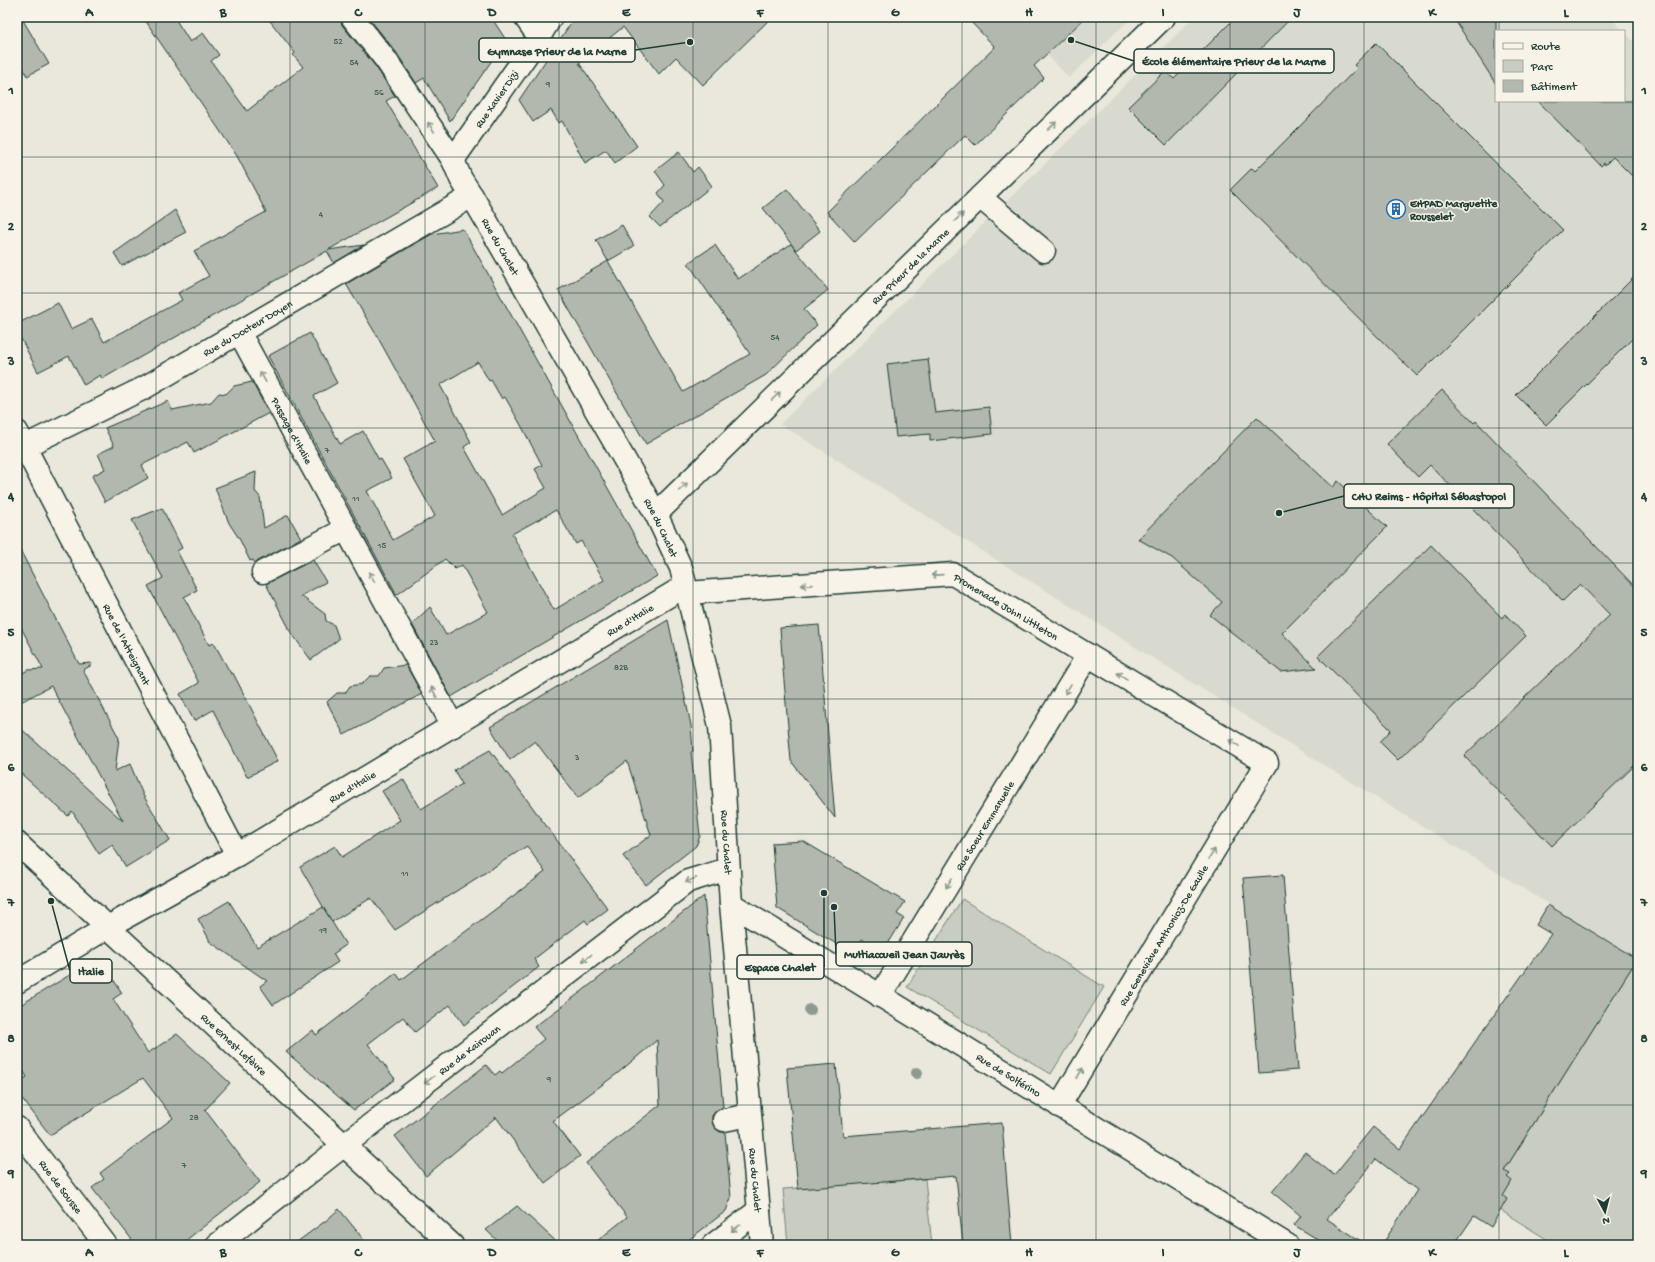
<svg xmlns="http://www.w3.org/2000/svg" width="1655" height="1262" font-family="'Gochi Hand',sans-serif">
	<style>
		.built { fill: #d9dacf }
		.green { fill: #c8ccc1; stroke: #74847a }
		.building { fill: #b2b8ae; stroke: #1f3d34; fill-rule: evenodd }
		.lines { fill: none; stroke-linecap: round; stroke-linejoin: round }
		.minor-casing { stroke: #1f3d34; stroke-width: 25 }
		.minor { stroke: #f7f3e8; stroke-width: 22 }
		.tree { fill: #8d9a8f }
		.oneway { stroke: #8b988e }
		.grid { fill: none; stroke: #1f3d34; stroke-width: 1; stroke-opacity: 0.55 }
		.labels { text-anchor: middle; stroke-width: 3; stroke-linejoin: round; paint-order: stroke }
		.number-label { font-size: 9px; fill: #445c52 }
		.street-label { font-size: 11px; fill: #1f3d34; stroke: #f7f3e8 }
		.poi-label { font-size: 11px; font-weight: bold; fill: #1f3d34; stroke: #f7f3e8; text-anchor: start }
		.leader { fill: none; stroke: #1f3d34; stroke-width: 1.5 }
		.callout-dot { fill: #1f3d34; stroke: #f7f3e8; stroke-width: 1.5 }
		.callout { fill: #f7f3e8; stroke: #1f3d34; stroke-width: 1.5 }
		.callout-label { font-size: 12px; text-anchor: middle; font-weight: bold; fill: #1f3d34 }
		.neatline { fill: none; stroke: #1f3d34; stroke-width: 1.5 }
		.grid-label { font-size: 13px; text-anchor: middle; font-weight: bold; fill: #1f3d34 }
	</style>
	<rect width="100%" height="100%" fill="#eae8dd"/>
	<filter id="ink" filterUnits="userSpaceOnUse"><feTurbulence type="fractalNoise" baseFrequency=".025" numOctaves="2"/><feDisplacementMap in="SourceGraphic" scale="8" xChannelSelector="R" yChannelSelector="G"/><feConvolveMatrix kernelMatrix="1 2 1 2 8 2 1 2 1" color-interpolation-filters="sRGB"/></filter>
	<g filter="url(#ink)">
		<g class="built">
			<path d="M1027,17H1132L1069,78L1019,25Z"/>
			<path d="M1194,17H1610L1624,31H1496V101H1624V31L1638,46V957L1637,959L1301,751L780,424Z"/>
		</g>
		<g class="green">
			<path d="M962,899L1104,987L1051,1074L907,987Z"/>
			<path d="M1638,957V1245H1556L1484,1200L1504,1171Z"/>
			<path d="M925,1179L932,1245H788L783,1189Z"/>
		</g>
		<g class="building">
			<path d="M17,17H21L49,64L27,76L17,56Z"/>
			<path d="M143,17H174L190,42L203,33L219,55L211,61L247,111L303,67L293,55L295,53L267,17H340L342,25L376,67L395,96L386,101L438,188L328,250L364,245L334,263L327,251L102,379L100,375L84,385L69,356L38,372L17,331V324L58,303L71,329L92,319L104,342L182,300L178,293L209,276L194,251L266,212L237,156Z"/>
			<path d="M368,17H491L506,40L450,121L424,78L416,83L396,52Z"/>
			<path d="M575,17H772L703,85L676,57L659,74L623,27L579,63L637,146L615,163L606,150L585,163L562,121L559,123L551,110L533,122L519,100Z"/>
			<path d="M966,17H1086L1034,66L1044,78L975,145L965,135L855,242L827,212L995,47Z"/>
			<path d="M1236,17H1292L1166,145L1128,107L1165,71L1174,79Z"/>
			<path d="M1453,17H1496V84Z"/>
			<path d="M1376,43L1563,230L1417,376L1230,190L1252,168L1255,171L1312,114L1357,68L1354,65Z"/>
			<path d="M1538,101H1638V182L1613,157L1605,165L1604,163L1601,166Z"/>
			<path d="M679,152L693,172L698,167L712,186L660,227L650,217L664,202L658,193L665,185L655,171Z"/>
			<path d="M787,189L820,231L796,250L763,208Z"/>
			<path d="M175,210L186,232L122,266L114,253Z"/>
			<path d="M622,225L634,246L608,261L596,240Z"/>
			<path d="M463,229L657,576L451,697L412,624L430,607L446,635L488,612L462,565L455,569L445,559L397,595L268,356L310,333L337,383L314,396L340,444L363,431L379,460L381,459L392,478L367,491L393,540L435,516L403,459L435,441L377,336L346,284L432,234ZM478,362L489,381L491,380L502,399L505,397L522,427L542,465L535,469L546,488L502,515L464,447L471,442L440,385ZM556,510L576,544L581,541L604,580L554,610L512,534Z"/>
			<path d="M791,244L828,290L804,309L817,325L766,375L646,444L558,290L608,261L683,392L750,354L688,263L715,245L738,279Z"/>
			<path d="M1638,273V333L1546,425L1516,395Z"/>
			<path d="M928,359L935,413L989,407L992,434L930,441V434L896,437L887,364Z"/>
			<path d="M252,382L269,413L194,453L188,442L142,465L148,478L105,502L92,476L105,469L98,454L114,446L105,428L168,401L172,410L211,402L219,393L226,394L234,386Z"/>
			<path d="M1442,390L1474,423L1476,421L1638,590V762L1552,846L1464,756L1610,615L1580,584L1563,601L1430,465L1418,477L1387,444Z"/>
			<path d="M1257,417L1333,487L1338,481L1387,527L1282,633L1316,668L1281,672L1210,615L1222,602L1172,558L1138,539Z"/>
			<path d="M256,472L255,491L260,497L264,528L288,515L301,538L255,563L253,560L250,561L240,540L229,523L215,488Z"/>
			<path d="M162,508L182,548L177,551L197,590L184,597L209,645L214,643L231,674L233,673L278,761L247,777L213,710L194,721L180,694L199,683L148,586L163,578L132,520Z"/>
			<path d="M17,544L79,664L91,663L92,665L83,670L119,738L115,771L130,764L143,795L170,840L126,867L112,845L99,854L72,811L68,816L17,770V725L123,821L51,686L17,704V676L28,670L43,669L17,620Z"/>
			<path d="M1431,545L1502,618L1505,614L1526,636L1398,760L1380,742L1391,730L1318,656Z"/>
			<path d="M313,560L326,582L301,596L325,614L326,621L334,625L339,639L311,660L287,627L288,626L266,584Z"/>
			<path d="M668,620L691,725L693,751L691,752L700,836L696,846L646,885L623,856L651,835L627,761L578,798L535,741L510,760L490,727Z"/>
			<path d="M819,625L827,722L835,818L791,761L783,669L780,628Z"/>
			<path d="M406,665L422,694L344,735L327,702L337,693H345L350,686L362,684L370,676H379L384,668Z"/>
			<path d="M490,750L608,909L588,924L585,920L534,959L539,967L464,1025L450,1005L415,1032L403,1017L368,1044L395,1079L354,1110L286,1052L313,1030L316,1035L396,973L401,980L545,872L527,846L395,930L371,898L332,922L300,867L335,846L342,857L400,820L382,791L403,779L421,809L462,784L454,770Z"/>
			<path d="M803,841L905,902L897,914L904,918L883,952L862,939L853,954L777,908L772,843Z"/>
			<path d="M1283,875L1298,1070L1259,1073L1243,878Z"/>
			<path d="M704,896L723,1107L716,1111L712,1116V1122L715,1128L720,1132H725L731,1198L726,1211L682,1245H592L627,1217L586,1163L660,1105L657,1040L618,1073L553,1121L580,1156L545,1183L496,1117L426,1176L395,1136L486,1065L495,1075L500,1071L502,1073L544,1039L534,1027L581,992Z"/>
			<path d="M229,901L257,947L323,907L346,945L333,954L338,962L273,1005L260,986L267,981L209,941V939L198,919Z"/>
			<path d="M1548,905L1637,959L1504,1171L1510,1174L1507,1177L1512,1181L1503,1196L1507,1199L1491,1227L1474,1216L1454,1245H1382L1417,1190L1376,1159L1327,1219L1367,1245H1327L1294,1225L1301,1216L1272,1192L1305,1152L1334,1175L1373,1127L1400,1149L1551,934L1536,925Z"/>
			<path d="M96,959L106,968L122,993L113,999L148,1053L177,1034L230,1083L205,1110L260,1182L180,1245H136L92,1188L104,1179L100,1173L173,1118L143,1078L50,1135L17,1092V1083L27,1077L17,1061V1007Z"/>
			<path d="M836,1064L843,1136L1002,1123L1012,1245H963L956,1176L798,1189L787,1068Z"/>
			<path d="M517,1206L537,1224L560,1245H502L486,1230Z"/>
			<path d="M339,1209L368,1245H293L328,1219Z"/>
		</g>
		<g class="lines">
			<g class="minor-casing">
				<g id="minor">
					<path id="s1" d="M352,17L386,60L453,160L461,179L472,196L656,514L681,568L720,726L731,904L762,1245"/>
					<path d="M525,17L539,37"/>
					<path id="s2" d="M453,160L539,37L551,17"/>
					<path d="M980,197L1044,251"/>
					<path id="s3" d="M239,332L453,726"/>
					<path id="s4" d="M17,432L237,855"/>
					<path id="s5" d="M17,450L144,388L472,196"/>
					<path id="s6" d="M656,514L1164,17"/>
					<path d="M263,572L346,529"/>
					<path id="s7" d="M687,593L953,574L1267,763L1059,1106"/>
					<path id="s8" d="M17,843L452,1245"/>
					<path id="s9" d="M731,904L1287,1245"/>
					<path id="s10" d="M17,982L108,927L237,855L685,586"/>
					<path id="s11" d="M880,996L1088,655"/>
					<path d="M724,1120L750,1115"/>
					<path id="s12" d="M17,1128L106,1245"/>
					<path id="s13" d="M217,1245L343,1146L688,881L728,869"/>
					<path d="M713,1245L759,1210"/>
				</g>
			</g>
			<use href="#minor" class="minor"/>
		</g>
		<g class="tree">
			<circle cx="810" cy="1010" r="6"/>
			<circle cx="917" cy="1073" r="6"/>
		</g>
		<defs><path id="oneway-shaft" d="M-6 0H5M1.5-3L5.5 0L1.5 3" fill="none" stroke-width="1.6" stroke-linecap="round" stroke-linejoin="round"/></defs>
		<g class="oneway">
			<use href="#oneway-shaft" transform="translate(1052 126) rotate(-44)"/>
			<use href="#oneway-shaft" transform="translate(431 127) rotate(-124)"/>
			<use href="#oneway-shaft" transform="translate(959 217) rotate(-44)"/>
			<use href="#oneway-shaft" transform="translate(263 377) rotate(-119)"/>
			<use href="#oneway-shaft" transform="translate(776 396) rotate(-44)"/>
			<use href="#oneway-shaft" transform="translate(683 487) rotate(-44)"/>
			<use href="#oneway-shaft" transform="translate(937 575) rotate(176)"/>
			<use href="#oneway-shaft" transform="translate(372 577) rotate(-118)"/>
			<use href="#oneway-shaft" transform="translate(807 585) rotate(176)"/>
			<use href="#oneway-shaft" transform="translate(1122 676) rotate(-149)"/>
			<use href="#oneway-shaft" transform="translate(1068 689) rotate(121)"/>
			<use href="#oneway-shaft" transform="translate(434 692) rotate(-118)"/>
			<use href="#oneway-shaft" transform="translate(1234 743) rotate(-149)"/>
			<use href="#oneway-shaft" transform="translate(1212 854) rotate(-59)"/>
			<use href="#oneway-shaft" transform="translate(691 880) rotate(158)"/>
			<use href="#oneway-shaft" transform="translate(949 883) rotate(121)"/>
			<use href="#oneway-shaft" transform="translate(587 958) rotate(142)"/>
			<use href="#oneway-shaft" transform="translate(1080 1073) rotate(-59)"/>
			<use href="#oneway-shaft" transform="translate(429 1080) rotate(142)"/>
			<use href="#oneway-shaft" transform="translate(736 1228) rotate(143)"/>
		</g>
	</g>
	<path class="grid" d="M156,17V1245M290,17V1245M425,17V1245M559,17V1245M693,17V1245M828,17V1245M962,17V1245M1096,17V1245M1230,17V1245M1364,17V1245M1499,17V31M1499,101V1245M17,157H1638M17,293H1638M17,428H1638M17,563H1638M17,699H1638M17,834H1638M17,969H1638M17,1105H1638"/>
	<defs>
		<g id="building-ring" transform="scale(1)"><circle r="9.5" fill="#f7f3e8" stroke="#1f6fb2" stroke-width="1.5"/><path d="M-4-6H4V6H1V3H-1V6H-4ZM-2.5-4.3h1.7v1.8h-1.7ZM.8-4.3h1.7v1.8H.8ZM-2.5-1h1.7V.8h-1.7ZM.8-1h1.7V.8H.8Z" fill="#1f6fb2"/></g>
	</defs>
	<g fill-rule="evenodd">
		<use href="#building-ring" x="1396" y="209"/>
	</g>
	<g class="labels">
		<g class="number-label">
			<text x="338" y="44">52</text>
			<text x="354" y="65">54</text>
			<text x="548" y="87">9</text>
			<text x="379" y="95">56</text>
			<text x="321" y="217">4</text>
			<text x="775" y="340">54</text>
			<text x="327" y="453">7</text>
			<text x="356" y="501">11</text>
			<text x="382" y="548">15</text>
			<text x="434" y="645">23</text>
			<text x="621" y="670">82B</text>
			<text x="577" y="760">3</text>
			<text x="405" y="876">11</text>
			<text x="323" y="933">19</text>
			<text x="549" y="1082">9</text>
			<text x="194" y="1120">28</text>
			<text x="184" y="1168">7</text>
		</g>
		<g class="street-label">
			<text dy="4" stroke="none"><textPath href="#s2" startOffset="75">Rue Xavier Dizi</textPath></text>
			<text dy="4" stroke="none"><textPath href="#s1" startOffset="274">Rue du Chalet</textPath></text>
			<text dy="4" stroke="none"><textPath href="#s6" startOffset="355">Rue Prieur de la Marne</textPath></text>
			<text dy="4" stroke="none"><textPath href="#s5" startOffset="261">Rue du Docteur Doyen</textPath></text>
			<text dy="4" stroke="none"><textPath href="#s3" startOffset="112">Passage d'Italie</textPath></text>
			<text dy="4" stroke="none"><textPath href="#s1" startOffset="598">Rue du Chalet</textPath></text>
			<text dy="4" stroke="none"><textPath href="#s7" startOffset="329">Promenade John Littleton</textPath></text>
			<text dy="4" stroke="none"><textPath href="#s10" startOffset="712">Rue d'Italie</textPath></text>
			<text dy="4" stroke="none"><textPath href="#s4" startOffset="239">Rue de l'Atteignant</textPath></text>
			<text dy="4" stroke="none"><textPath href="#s10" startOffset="388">Rue d'Italie</textPath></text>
			<text dy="4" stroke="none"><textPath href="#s11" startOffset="200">Rue Soeur Emmanuelle</textPath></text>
			<text dy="4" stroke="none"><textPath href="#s1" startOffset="922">Rue du Chalet</textPath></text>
			<text transform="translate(1163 935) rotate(-59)" y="4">Rue Geneviève Anthonioz-De Gaulle</text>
			<text dy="4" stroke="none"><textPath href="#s8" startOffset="296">Rue Ernest Lefèvre</textPath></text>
			<text dy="4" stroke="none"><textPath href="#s13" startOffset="319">Rue de Kairouan</textPath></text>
			<text dy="4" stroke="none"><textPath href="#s9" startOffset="326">Rue de Solférino</textPath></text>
			<text dy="4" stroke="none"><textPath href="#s1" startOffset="1261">Rue du Chalet</textPath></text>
			<text dy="4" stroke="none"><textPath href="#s12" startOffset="73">Rue de Sousse</textPath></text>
		</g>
		<g class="poi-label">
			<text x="1410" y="207">EHPAD Marguetite<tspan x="1410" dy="13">Rousselet</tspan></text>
		</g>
	</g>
	<path class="leader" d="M690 42L635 50M1071 40L1134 61M1279 513L1344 496M834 907L836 954M824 893L824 967M51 901L70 971"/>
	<g class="callout-dot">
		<circle cx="690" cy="42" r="4"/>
		<circle cx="1071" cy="40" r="4"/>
		<circle cx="1279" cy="513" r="4"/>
		<circle cx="834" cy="907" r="4"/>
		<circle cx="824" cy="893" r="4"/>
		<circle cx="51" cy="901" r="4"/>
	</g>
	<g class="callout">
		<rect x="479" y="38" width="156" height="24" rx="4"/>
		<rect x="1134" y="49" width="200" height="24" rx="4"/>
		<rect x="1344" y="484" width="170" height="24" rx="4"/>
		<rect x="836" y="942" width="136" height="24" rx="4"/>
		<rect x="737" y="955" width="87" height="24" rx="4"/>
		<rect x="70" y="959" width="42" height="24" rx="4"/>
	</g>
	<g class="callout-label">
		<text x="557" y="55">Gymnase Prieur de la Marne</text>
		<text x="1234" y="65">École élémentaire Prieur de la Marne</text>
		<text x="1429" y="500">CHU Reims - Hôpital Sébastopol</text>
		<text x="904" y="958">Multiaccueil Jean Jaurès</text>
		<text x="780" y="971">Espace Chalet</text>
		<text x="91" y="975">Italie</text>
	</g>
	<rect width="1655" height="1262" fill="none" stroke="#f7f3e8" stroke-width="44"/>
	<rect x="1495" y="30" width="130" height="72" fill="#f7f3e8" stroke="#a1aaa0"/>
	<rect x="1503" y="43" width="20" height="6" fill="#f7f3e8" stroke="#a1aaa0"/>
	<text x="1531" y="50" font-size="12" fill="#1f3d34">Route</text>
	<rect x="1503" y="60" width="20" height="12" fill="#c8ccc1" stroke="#a1aaa0"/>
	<text x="1531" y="70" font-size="12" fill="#1f3d34">Parc</text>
	<rect x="1503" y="80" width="20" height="12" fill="#b2b8ae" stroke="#a1aaa0"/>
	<text x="1531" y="90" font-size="12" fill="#1f3d34">Bâtiment</text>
	<g transform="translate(1605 1212) rotate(173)" stroke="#f7f3e8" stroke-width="3" paint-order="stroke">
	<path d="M0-3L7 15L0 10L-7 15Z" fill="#1f3d34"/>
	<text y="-6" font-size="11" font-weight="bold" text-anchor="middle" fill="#1f3d34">N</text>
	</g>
	<rect x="22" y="22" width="1611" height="1218" class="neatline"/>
	<g class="grid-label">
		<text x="89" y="16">A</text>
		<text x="223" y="16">B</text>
		<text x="358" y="16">C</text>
		<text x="492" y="16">D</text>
		<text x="626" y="16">E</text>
		<text x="760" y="16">F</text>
		<text x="895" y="16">G</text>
		<text x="1029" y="16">H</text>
		<text x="1163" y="16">I</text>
		<text x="1297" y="16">J</text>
		<text x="1432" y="16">K</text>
		<text x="1566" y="16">L</text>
		<text x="11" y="94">1</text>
		<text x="1644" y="94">1</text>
		<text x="11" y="230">2</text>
		<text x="1644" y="230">2</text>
		<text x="11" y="365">3</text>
		<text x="1644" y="365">3</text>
		<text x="11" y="500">4</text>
		<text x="1644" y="500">4</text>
		<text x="11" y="636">5</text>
		<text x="1644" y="636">5</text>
		<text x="11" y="771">6</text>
		<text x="1644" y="771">6</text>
		<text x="11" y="906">7</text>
		<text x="1644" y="906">7</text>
		<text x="11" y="1042">8</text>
		<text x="1644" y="1042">8</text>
		<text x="11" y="1177">9</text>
		<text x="1644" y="1177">9</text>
		<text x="89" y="1256">A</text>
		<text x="223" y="1256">B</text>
		<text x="358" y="1256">C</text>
		<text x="492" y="1256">D</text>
		<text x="626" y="1256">E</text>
		<text x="760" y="1256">F</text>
		<text x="895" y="1256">G</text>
		<text x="1029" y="1256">H</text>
		<text x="1163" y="1256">I</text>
		<text x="1297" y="1256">J</text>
		<text x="1432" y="1256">K</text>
		<text x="1566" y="1256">L</text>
	</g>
</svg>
